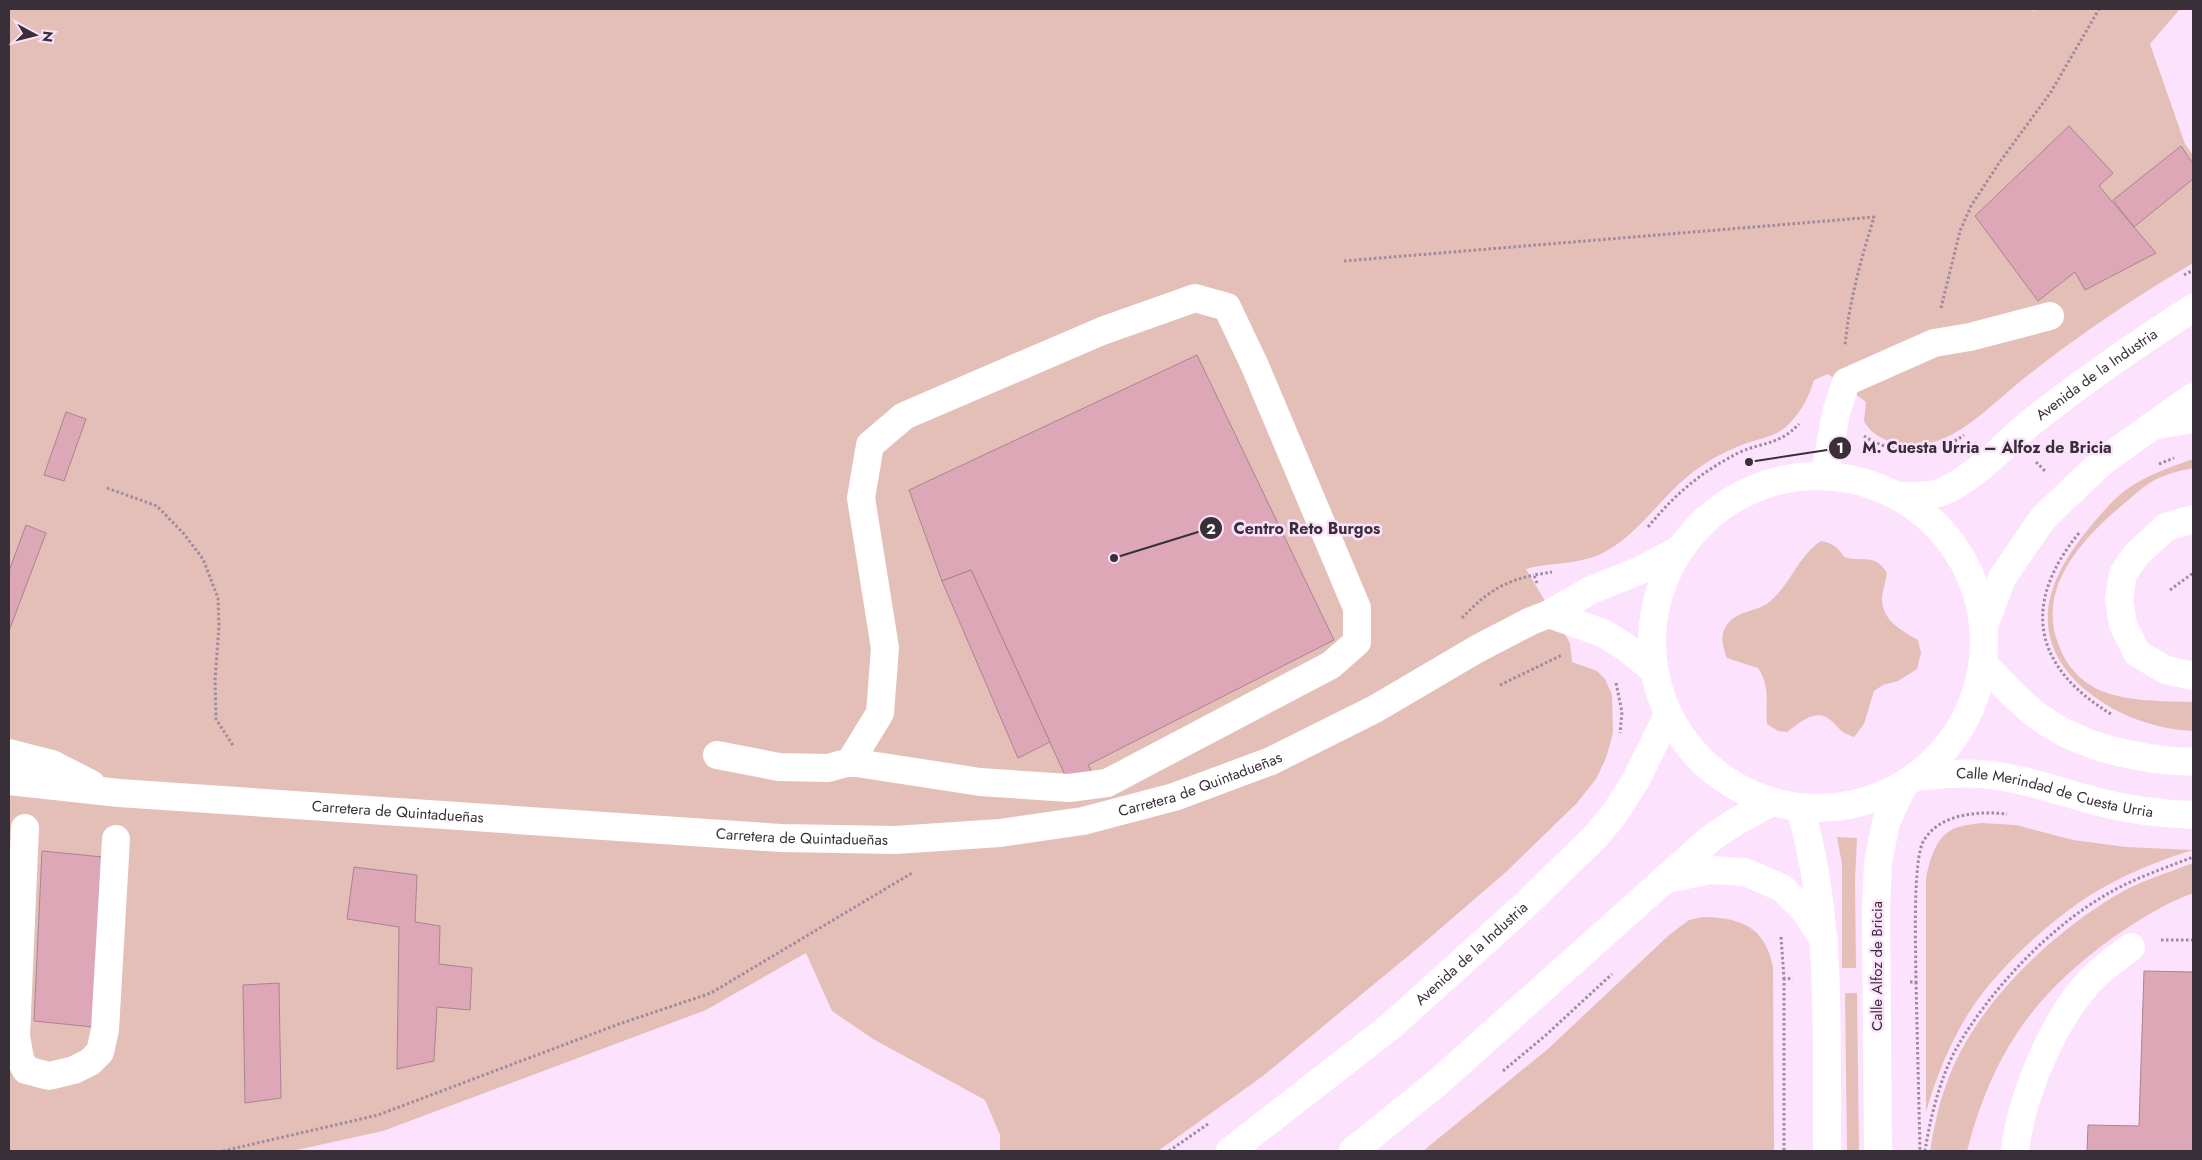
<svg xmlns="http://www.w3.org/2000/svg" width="2202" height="1160" font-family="Jost,sans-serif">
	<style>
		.green { fill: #e4bfb8 }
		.building { fill: #dea7b8; stroke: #a8848f }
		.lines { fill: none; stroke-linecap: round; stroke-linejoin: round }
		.path { stroke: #9d8b9d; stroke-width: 3; stroke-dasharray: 2.5 2.5; stroke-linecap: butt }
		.minor { stroke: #fff; stroke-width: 28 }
		.major { stroke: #fff; stroke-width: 28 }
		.labels { text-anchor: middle; stroke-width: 5; stroke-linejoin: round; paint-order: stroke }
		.street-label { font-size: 15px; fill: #392f39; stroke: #fde2fd }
		.leader { fill: none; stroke: #392f39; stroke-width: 2 }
		.callout-dot { fill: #392f39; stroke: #fde2fd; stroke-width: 2 }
		.mark-label { font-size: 15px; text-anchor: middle; font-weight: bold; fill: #fff }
		.callout-label { font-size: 16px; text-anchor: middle; font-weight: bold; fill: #392f39; stroke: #fde2fd; stroke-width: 5; stroke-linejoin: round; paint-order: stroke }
	</style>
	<rect width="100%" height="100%" fill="#fde2fd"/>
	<g class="green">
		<path d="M9,9H2031L2034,11L2036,9H2180L2150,44L2185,144L2193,155V263C2139,295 2086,330 2036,369C2008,389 1976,424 1945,438C1920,449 1878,448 1864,421L1866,402L1828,374L1814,380C1809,397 1801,412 1788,425C1777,436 1761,438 1747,443C1731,449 1716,456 1703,465C1665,489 1643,532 1603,553C1579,565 1551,562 1526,569L1570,643L1572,662L1597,671L1605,679L1612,695L1613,733L1606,758L1596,779L1576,804L1506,872L1419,947L1263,1076L1158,1151H1000V1135L985,1100L873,1039L832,1011L806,953L706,1010L383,1131L292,1151H9Z"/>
		<path d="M2193,459V468C2180,471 2165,474 2153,481C2141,488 2131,498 2120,507C2080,541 2036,590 2059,646C2066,665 2080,681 2099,690C2128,702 2162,701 2193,702V731C2155,729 2118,716 2088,692C2025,640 2044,582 2090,527C2101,514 2113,499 2127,489C2147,475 2171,467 2193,459Z"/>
		<path d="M1821,541C1832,543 1838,547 1844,557C1863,563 1874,552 1887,573C1886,581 1883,589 1882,597C1881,620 1901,630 1918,640L1921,653L1917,669L1898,681L1883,685L1874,691L1864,724L1854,737C1837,731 1841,728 1829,719C1815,708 1798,724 1787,732L1778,731L1767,724C1765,702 1771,688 1758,668L1727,658C1723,648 1720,637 1725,628C1735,610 1754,613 1768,603C1791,585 1797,557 1821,541Z"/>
		<path d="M1981,823L2016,825L2073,840L2126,847L2193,850C2163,859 2133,871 2106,886C2059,911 1998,967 1970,1011C1950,1042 1936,1077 1926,1112V878C1930,859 1936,834 1958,827C1965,825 1974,824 1981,823Z"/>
		<path d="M1837,837L1857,838L1855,879L1856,968H1842V864Z"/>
		<path d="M2193,863V893C2163,904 2137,921 2111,939C2031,997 1992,1056 1967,1151H1930C1934,1129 1938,1106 1946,1085C1972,1009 2046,938 2113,897C2137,882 2167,873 2193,863Z"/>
		<path d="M1703,917C1742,918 1765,927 1773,967L1774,1151H1423L1549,1048L1669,935L1689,920Z"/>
		<path d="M1845,993H1857L1859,1151H1847Z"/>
	</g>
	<g class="building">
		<path d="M2069,126L2113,173L2099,186L2156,253L2085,290L2075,272L2038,301L1975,216Z"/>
		<path d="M2181,146L2193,164V179L2134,227L2113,200Z"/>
		<path d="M1197,355L1334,640L1088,765L1092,772L1069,784L971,570L942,581L909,490Z"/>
		<path d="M66,412L86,419L64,481L44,475Z"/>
		<path d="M26,525L46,533L9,631V571Z"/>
		<path d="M971,570L1050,742L1018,758L942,581Z"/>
		<path d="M42,851L103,857L93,1027L34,1021Z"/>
		<path d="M354,867L417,875L415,922L440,926L439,964L472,968L470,1010L437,1007L434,1061L397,1069L399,927L347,919Z"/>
		<path d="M2144,971L2193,972V1151H2087L2088,1125L2139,1126Z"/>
		<path d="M279,983L281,1098L245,1103L243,985Z"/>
	</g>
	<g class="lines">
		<g class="path">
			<path d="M1344,261L1874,217C1861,259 1849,302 1845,346"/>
			<path d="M2184,275L2193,270"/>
			<path d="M1941,308L1960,231L1971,206L1999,163L2051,92L2099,9"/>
			<path d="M1864,436C1892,455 1936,456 1964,435"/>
			<path d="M2036,462L2046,472"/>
			<path d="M2159,464L2174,458"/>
			<path d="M107,488L157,506L184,534L203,559L218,598L219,626L215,680L216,719L234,747"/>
			<path d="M1648,527C1676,493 1701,472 1740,452C1763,442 1779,445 1799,424"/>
			<path d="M2079,533C2021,604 2033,667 2111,714"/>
			<path d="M1537,583L1534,575L1552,572"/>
			<path d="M2170,590L2193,573"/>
			<path d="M1462,618C1485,594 1501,582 1534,575"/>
			<path d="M1616,683L1622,712L1620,733"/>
			<path d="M1500,685L1562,655"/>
			<path d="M1781,937L1784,978L1793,979"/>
			<path d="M2161,940H2193"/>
			<path d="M1784,978V1151"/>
			<path d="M1910,982H1916C1916,956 1912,858 1924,840C1941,813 1979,811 2007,814"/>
			<path d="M1916,982L1920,1151"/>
			<path d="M1503,1071L1546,1035L1612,974"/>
			<path d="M223,1151L378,1115L619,1024L711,993L912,873"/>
			<path d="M1169,1151L1208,1124"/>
			<path d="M1925,1151C1930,1119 1940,1078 1956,1049C1990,990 2049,927 2109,893C2135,878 2165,868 2193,857"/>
		</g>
		<g class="minor">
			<path d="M2152,426L2193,419"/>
			<path d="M1825,474L1836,413L1846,382L1934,343L1970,337L2050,316"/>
			<path d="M2193,519L2166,527L2136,555L2123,574L2119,599L2123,625L2137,653L2166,670L2193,676"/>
			<path d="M1549,614L1603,633L1624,646L1654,670"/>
			<path d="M1983,663C2000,681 2016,699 2035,714C2080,748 2138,760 2193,762"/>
			<path d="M9,753L52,764L91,784"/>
			<path d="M717,755L779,767L828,768L850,762L980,782L1069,788L1107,783L1331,665L1357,642V608L1255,366L1227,307L1195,298L1102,331L904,416L870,445L861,498L885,648L880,713L850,762"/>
			<path id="s1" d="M1916,777C1937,775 1959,772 1980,774C2021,777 2060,792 2099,802C2130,810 2161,814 2193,815"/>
			<path id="s2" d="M9,781L119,793L781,838L895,840L1000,833L1083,821L1174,797L1271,761L1375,709L1477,649L1531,621L1549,614L1591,590L1641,570L1678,550"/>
			<path d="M1800,808C1833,919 1826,1037 1827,1151"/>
			<path d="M25,828L16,1036L20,1059L26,1070L49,1076L74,1070L90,1062L100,1052L105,1030L116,839"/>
			<path d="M1878,1151L1876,909L1878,863L1886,822L1903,786"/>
			<path d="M2015,1151C2021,1096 2056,1011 2098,973C2108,964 2120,956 2131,947"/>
		</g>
		<g class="major">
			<circle cx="1818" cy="642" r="166"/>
			<path id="s3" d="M1898,496C1913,496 1930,497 1944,491C1978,476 2005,443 2034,420C2085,380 2138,343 2193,308"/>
			<path d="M1984,626L2002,578L2043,518L2103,461L2193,397"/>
			<path d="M1666,879L1711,870L1745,872L1782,888L1805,911L1824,940"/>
			<path id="s4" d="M1230,1151L1391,1026L1523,907L1596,836L1615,813L1636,780L1668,715"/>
			<path d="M1353,1151L1437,1083L1710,839L1735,822L1772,802"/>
		</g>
	</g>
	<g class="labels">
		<g class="street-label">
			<text dy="5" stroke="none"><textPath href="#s3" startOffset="239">Avenida de la Industria</textPath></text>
			<text dy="5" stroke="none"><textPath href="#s2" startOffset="1200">Carretera de Quintadueñas</textPath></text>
			<text dy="5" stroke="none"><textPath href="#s1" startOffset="141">Calle Merindad de Cuesta Urria</textPath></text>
			<text dy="5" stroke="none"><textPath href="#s2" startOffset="390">Carretera de Quintadueñas</textPath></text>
			<text dy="5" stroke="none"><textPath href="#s2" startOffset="795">Carretera de Quintadueñas</textPath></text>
			<text dy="5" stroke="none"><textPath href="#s4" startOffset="312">Avenida de la Industria</textPath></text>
			<text transform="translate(1877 966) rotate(-90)" y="5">Calle Alfoz de Bricia</text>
		</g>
	</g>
	<path class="leader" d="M1749 462L1840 448M1114 558L1211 528"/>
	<g class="callout-dot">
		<circle cx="1749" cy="462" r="5"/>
		<circle cx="1114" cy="558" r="5"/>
		<circle cx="1840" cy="448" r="12"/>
		<circle cx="1211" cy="528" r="12"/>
	</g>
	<g class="mark-label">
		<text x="1840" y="453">1</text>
		<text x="1211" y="534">2</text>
	</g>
	<g class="callout-label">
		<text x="1987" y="453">M. Cuesta Urria – Alfoz de Bricia</text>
		<text x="1307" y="534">Centro Reto Burgos</text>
	</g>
	<rect width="2202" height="1160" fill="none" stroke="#392f39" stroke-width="20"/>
	<g transform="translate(35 35) rotate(97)" stroke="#fde2fd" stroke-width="4" paint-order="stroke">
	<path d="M0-4L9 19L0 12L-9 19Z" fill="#392f39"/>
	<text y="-8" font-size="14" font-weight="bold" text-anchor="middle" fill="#392f39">N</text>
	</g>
</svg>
